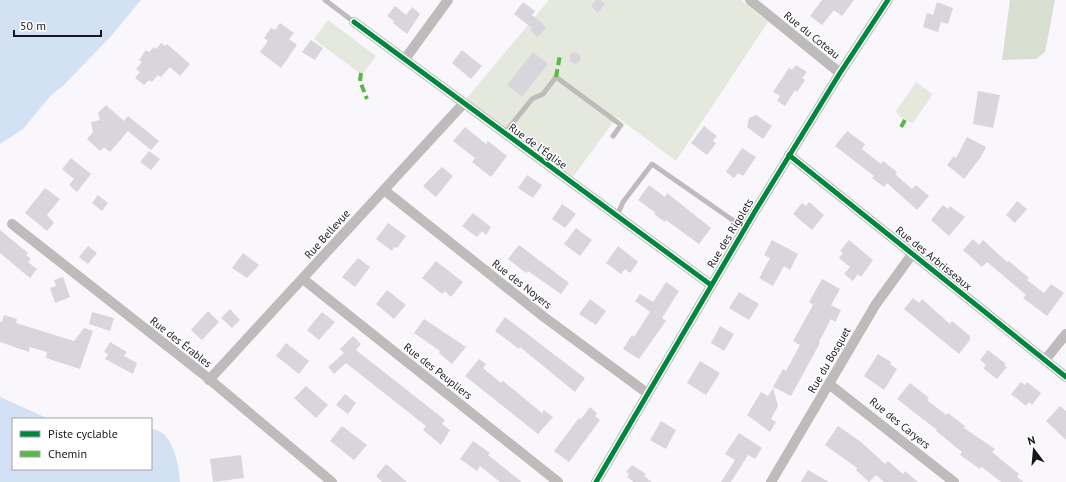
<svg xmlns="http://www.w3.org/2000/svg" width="1066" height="482" font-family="'PT Sans',sans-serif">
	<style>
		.green { fill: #e5e9dd }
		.forest { fill: #d8ded0 }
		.water { fill: #d2e1f4 }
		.building { fill: #d8d5dd }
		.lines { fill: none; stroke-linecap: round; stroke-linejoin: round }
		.service { stroke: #bebcba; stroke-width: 5 }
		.minor { stroke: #bebcba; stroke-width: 10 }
		.quiet { stroke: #58b947; stroke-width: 4; stroke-dasharray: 8 4; stroke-linecap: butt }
		.cycleway-casing { stroke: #fff; stroke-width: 8 }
		.cycleway { stroke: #00873e; stroke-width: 5 }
		.labels { text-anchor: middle; stroke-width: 3; stroke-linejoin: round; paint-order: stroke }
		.street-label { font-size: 11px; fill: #1a1620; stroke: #fff }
	</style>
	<rect width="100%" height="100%" fill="#f9f7fc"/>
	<g class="green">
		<path d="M549,0H741L768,22L676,161L617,117L573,177L466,99Z"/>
		<path d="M328,20L376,56L362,75L314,39Z"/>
		<path d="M916,82L933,94L913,123L901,118L896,111Z"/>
	</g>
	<path class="forest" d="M1010,0H1055L1045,52L1036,59L1002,60Z"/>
	<g class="water">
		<path d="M0,0H141L112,35L63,86L51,95L23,129L0,144Z"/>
		<path d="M0,397L49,419H13V469H151V429C173,430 179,465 180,482H0Z"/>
	</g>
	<g class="building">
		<path d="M596,0H600L605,4L598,13L591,6Z"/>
		<path d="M822,0H854L842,16L834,10L822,25L810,16Z"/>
		<path d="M523,2L535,11L532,15L546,27L538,37L530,30L532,28L514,14Z"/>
		<path d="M937,2L953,8L948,24L941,22L938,32L923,27L927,13L933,15Z"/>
		<path d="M395,6L406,15L412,7L420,14L407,34L393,23L394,21L387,16Z"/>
		<path d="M280,23L294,33L289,39L297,45L281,68L260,52L268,41L264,38L271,28L275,30Z"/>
		<path d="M311,40L323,48L315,60L302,52Z"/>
		<path d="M161,43L165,46L167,44L190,64L180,76L170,67L161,77L158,75L152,82L149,80L144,85L135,78L140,72L136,69L142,62L139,60L146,50L149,52L154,47L156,49Z"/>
		<path d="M462,50L482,66L471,79L452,63Z"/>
		<path d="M533,52L548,64L522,97L507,85Z"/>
		<circle cx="575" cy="58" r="5.5"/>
		<path d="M796,65L807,72L802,78L805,80L797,92L795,90L785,106L777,101L780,96L773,92L789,68L792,70Z"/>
		<path d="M978,91L1000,95L993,128L973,124Z"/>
		<path d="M106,105L124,121L128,116L159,141L151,150L128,131L110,152L104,147L100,151L87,139L93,132L91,122L100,120L98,113Z"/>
		<path d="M756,115L772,126L763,139L747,127L749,118Z"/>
		<path d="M704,126L717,136L713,141L716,143L707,155L691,143Z"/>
		<path d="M465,127L486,144L488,141L507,156L491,177L472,162L475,158L453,141Z"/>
		<path d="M847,131L865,144L862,149L881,164L883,161L897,172L895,174L912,189L916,185L929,196L917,210L887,183L884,187L872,178L874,176L835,146Z"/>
		<path d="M967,137L986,147L981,157L964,179L947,165L954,156L956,158Z"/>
		<path d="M742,148L756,157L743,176L738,173L734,178L726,172Z"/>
		<path d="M149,151L160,159L151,170L140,162Z"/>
		<path d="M71,158L91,174L77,192L69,185L74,179L62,169Z"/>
		<path d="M442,167L453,176L436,197L423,186Z"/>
		<path d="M527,175L542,185L533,198L518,188Z"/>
		<path d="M649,185L665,197L667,193L711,228L699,244L666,220L665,222L654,214L656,213L638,200Z"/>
		<path d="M45,188L60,199L47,215L54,223L47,231L25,213Z"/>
		<path d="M98,195L108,203L102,211L92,203Z"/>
		<path d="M1017,201L1027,209L1015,223L1006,215Z"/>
		<path d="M809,202L824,215L812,230L793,214L802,203L806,206Z"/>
		<path d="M562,204L576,214L565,228L552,219Z"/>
		<path d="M943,205L948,209L950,206L965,217L949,236L931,220Z"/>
		<path d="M473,213L491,227L486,235L482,231L477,237L462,226Z"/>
		<path d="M388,223L406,236L397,248L394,247L392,251L376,239Z"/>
		<path d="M576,228L592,240L580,256L564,244Z"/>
		<path d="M0,230L28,253L26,255L31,259L28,262L37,269L30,278L0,253Z"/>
		<path d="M973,239L979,245L983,240L1007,262L1009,261L1029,278L1027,280L1044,293L1051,284L1064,293L1047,316L1023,298L1026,295L987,262L982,267L963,250Z"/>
		<path d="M772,240L798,254L790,270L784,266L773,286L759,278L770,258L764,255Z"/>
		<path d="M849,240L873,260L861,277L858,274L853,281L844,274L850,267L839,258L843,253L840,251Z"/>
		<path d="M519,245L569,283L561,294L528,271L526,273L508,259Z"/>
		<path d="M88,246L97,253L88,264L79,257Z"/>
		<path d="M618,246L638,262L630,273L625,269L621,274L606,263Z"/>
		<path d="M243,253L259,265L247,278L232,268Z"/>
		<path d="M358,258L370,267L355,287L342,277Z"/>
		<path d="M436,261L463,282L451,297L445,291L442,294L422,278Z"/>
		<path d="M63,277L70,297L55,303L50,288L56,286L54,280Z"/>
		<path d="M822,279L840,289L831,305L841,310L835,322L831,319L819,342L820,343L791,396L773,387L783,369L786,371L800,345L793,341L813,305L809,302Z"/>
		<path d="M666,282L679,291L662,318L666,321L639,359L623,349L632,335L634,337L650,312L635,301L640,294L653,302Z"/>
		<path d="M387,290L406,305L394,319L376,304Z"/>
		<path d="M739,292L759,304L749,320L729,308Z"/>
		<path d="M913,298L919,303L922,299L950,324L952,321L970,336V340L959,354L904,309Z"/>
		<path d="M590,299L606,311L596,325L579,314Z"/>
		<path d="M230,309L240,320L232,328L221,318Z"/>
		<path d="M208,311L219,322L202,340L191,330Z"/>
		<path d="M92,312L114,318L110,331L89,324Z"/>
		<path d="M322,312L335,322L319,340L307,330Z"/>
		<path d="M4,315L17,319L16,323L74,341L84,328L93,331L80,369L46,358L47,352L30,347L29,352L0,342V321L2,322Z"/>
		<path d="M505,317L585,378L575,392L520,347L519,349L495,331Z"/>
		<path d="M424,319L466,347L452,364L439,353L440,351L414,333Z"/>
		<path d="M720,326L734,334L724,351L711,343Z"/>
		<path d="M353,336L361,344L356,350L445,420L442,424L450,430L441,445L423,430L426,426L346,363L334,374L328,367L344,353L340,349Z"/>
		<path d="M110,342L127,352L124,356L137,363L133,374L105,359L108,354L104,352Z"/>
		<path d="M286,343L309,361L299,374L276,356Z"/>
		<path d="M988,350L1006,364L1004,365L1007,367L997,379L983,368L986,365L980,360Z"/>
		<path d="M878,354L891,362L890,364L897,369L884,390L864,376Z"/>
		<path d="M479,359L486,364L483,368L501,383L503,381L542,413L544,410L553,417L538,434L465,376Z"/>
		<path d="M700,361L720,373L706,395L687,383Z"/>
		<path d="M1021,382L1025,385L1027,382L1041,393L1032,405L1029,402L1026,406L1011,394Z"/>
		<path d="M910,383L929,398L927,400L946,415L948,413L965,426L964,428L995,449L992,452L1019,474L1017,477L1024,482H1001L982,467L980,469L960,455L962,452L936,431L937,430L897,399Z"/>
		<path d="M306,386L328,405L316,418L294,398Z"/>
		<path d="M773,388L778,406L771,419L776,422L770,432L747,415L761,392L768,396Z"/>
		<path d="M345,394L356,403L348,414L336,405Z"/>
		<path d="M1060,406L1066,411V440L1046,421Z"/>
		<path d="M590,407L597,413L595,416L600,420L569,462L554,451L579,418L581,419Z"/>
		<path d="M661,421L676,430L666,449L650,440Z"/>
		<path d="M342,426L367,445L354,460L330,441Z"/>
		<path d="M838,426L861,442L885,464L888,461L903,474L905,471L918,482H884L876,475L869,482L856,470L857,468L825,445Z"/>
		<path d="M739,433L762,448L755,459L748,455L731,482H721L735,460L725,454Z"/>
		<path d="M473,441L490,453L488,455L522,482H500L480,466L477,471L460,459Z"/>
		<path d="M241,455L244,478L213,482L210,459Z"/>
		<path d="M386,464L407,482H382L376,476Z"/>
		<path d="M632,465L646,474L644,476L652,482H634L627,477L629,474L626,472Z"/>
		<path d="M808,470L829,482H801Z"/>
	</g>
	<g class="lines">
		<g class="service">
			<path d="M325,0L354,22"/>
			<path d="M504,134L532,99L543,94L556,77L621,125L613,136"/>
			<path d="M617,216L623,202L652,164L744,228"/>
		</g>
		<g class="minor">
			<path d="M750,0L840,73"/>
			<path d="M354,22L711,285"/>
			<path d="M405,59L448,0"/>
			<path d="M789,155L1066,377"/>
			<path d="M384,190L544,317L647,393"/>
			<path d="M12,224L203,374L332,482"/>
			<path d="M303,279L558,482"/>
			<path d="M1045,360L1066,334"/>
			<path d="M209,380L463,104"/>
			<path d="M829,384L954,482"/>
			<path d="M596,482L754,213L840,73L888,0"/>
			<path d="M771,482L876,304L913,253"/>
		</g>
		<g class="quiet">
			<path d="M361,73L360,81L367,99"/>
			<path d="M556,77L560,55"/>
			<path d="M901,127L905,120"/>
		</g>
		<g class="cycleway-casing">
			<g id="cycleway">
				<path d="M354,22L711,285"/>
				<path d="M789,155L1066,377"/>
				<path d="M596,482L754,213L840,73L888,0"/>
			</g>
		</g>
		<use href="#cycleway" class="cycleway"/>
	</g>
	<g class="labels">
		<g class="street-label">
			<text transform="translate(812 35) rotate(39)" y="4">Rue du Coteau</text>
			<text transform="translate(538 146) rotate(36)" y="4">Rue de l'Église</text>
			<text transform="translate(730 233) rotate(-59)" y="4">Rue des Rigolets</text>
			<text transform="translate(327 234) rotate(-48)" y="4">Rue Bellevue</text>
			<text transform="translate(934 258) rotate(39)" y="4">Rue des Arbrisseaux</text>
			<text transform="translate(522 284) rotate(38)" y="4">Rue des Noyers</text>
			<text transform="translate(181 342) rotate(38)" y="4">Rue des Érables</text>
			<text transform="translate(829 360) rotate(-60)" y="4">Rue du Bosquet</text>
			<text transform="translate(438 371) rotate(38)" y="4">Rue des Peupliers</text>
			<text transform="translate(900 423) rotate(39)" y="4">Rue des Caryers</text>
		</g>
	</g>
	<rect x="12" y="418" width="140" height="52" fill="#ffffff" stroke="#a3a2a6"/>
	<rect x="20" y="431" width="20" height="6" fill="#00873e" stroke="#a3a2a6"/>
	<text x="48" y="438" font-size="12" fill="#1a1620">Piste cyclable</text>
	<rect x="20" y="451" width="20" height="6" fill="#58b947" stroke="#a3a2a6"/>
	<text x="48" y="458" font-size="12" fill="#1a1620">Chemin</text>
	<g transform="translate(1034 450) rotate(344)" stroke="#ffffff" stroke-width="3" paint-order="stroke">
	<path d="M0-3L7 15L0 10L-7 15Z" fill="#1a1620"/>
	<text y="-6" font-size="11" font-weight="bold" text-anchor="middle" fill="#1a1620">N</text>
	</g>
	<path d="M14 30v6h87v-6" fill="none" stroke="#1a1620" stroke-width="2"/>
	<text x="20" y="30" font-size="12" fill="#1a1620" stroke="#ffffff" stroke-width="3" paint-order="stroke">50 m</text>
</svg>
